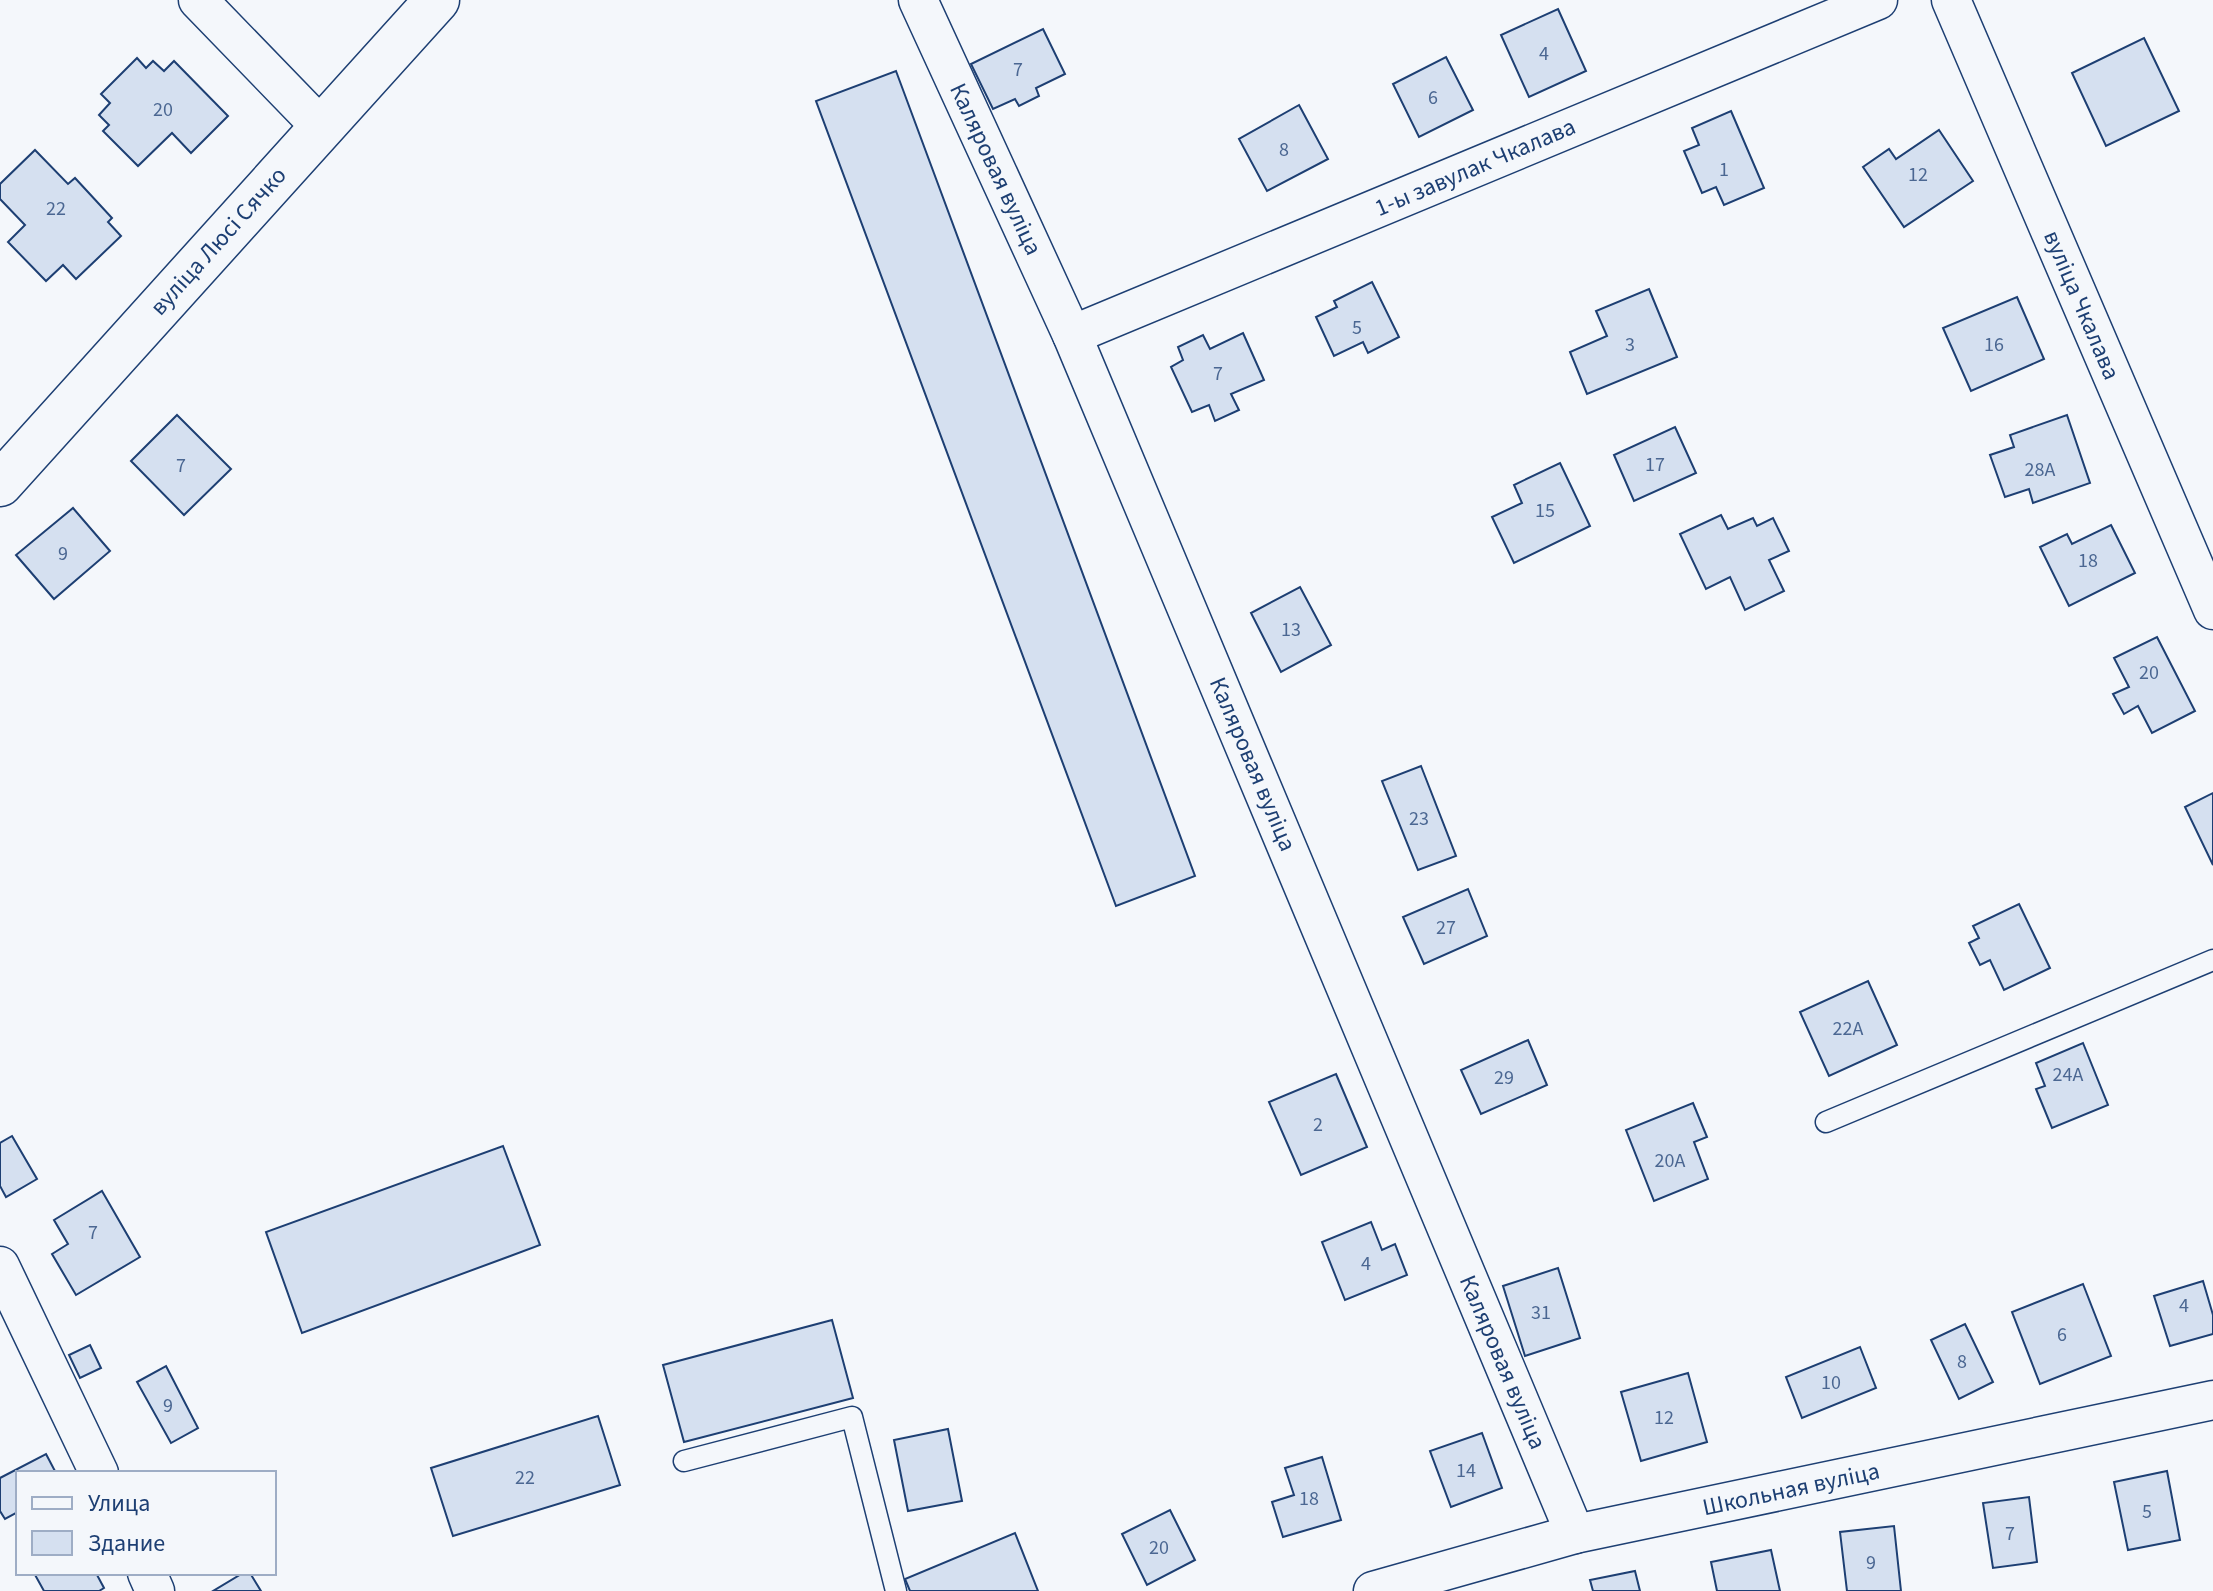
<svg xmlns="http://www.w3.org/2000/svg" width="2213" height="1591" font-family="'Source Sans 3',sans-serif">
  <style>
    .building { fill: #d5e0f0; stroke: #1d3f73; stroke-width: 2 }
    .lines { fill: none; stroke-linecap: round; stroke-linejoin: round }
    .service-casing { stroke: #1d3f73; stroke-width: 23 }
    .minor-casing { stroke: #1d3f73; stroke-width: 41 }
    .primary-casing { stroke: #1d3f73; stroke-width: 47 }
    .service { stroke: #f4f7fb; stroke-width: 20 }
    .minor { stroke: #f4f7fb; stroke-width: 38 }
    .primary { stroke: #f4f7fb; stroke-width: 44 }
    .labels { text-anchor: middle; stroke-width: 6; stroke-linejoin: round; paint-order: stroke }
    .number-label { font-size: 20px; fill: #4b6792 }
    .street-label { font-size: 24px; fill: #1d3f73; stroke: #f4f7fb }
  </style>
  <rect width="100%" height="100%" fill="#f4f7fb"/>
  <g class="building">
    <path d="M1558,9L1586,71L1529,97L1501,35Z"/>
    <path d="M1043,29L1065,74L1036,88L1039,96L1019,106L1015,99L993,109L971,64Z"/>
    <path d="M2144,38L2179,111L2106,146L2072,73Z"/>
    <path d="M1446,57L1473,110L1419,137L1393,84Z"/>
    <path d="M137,58L146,68L153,61L164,71L174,61L228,116L191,153L172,133L138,166L103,131L109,125L99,115L110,103L101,94Z"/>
    <path d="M896,71L1195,876L1116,906L816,101Z"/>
    <path d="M1299,105L1328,159L1267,191L1239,139Z"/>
    <path d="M1731,111L1764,188L1724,205L1716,187L1702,193L1684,151L1699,145L1692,128Z"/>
    <path d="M1939,130L1973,181L1904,227L1863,167L1889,149L1896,159Z"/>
    <path d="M35,150L68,184L75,178L112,218L108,222L121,236L76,279L63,265L46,281L8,242L25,225L0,199V184Z"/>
    <path d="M1372,282L1399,337L1368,353L1363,342L1334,356L1316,317L1337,307L1334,301Z"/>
    <path d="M1649,289L1677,357L1587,394L1570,352L1607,336L1596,311Z"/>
    <path d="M2017,297L2044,359L1971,391L1943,328Z"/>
    <path d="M1243,333L1264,380L1231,394L1239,410L1215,421L1209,405L1192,412L1171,367L1183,360L1178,347L1203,335L1210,349Z"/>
    <path d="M177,415L231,469L184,515L131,461Z"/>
    <path d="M2067,415L2090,483L2033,503L2029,489L2005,497L1990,455L2014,447L2010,435Z"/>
    <path d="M1675,427L1696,473L1634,501L1614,455Z"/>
    <path d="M1560,463L1590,526L1514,563L1492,517L1522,503L1514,485Z"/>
    <path d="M73,508L110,551L54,599L16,555Z"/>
    <path d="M1721,515L1728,529L1753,518L1757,526L1773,518L1789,551L1769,560L1784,591L1745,610L1730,577L1706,589L1680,534Z"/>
    <path d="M2111,525L2135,573L2069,606L2040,547L2067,534L2072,544Z"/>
    <path d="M1300,587L1331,645L1281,672L1251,613Z"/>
    <path d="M2157,637L2195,711L2152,733L2138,706L2124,714L2113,694L2129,687L2114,658Z"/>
    <path d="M1421,766L1456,856L1418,870L1382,781Z"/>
    <path d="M2213,793V865L2185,807Z"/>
    <path d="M1468,889L1487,936L1424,964L1403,917Z"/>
    <path d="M2019,904L2050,968L2004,990L1990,960L1980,965L1969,943L1979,938L1973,926Z"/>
    <path d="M1868,981L1897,1045L1829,1076L1800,1012Z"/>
    <path d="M1528,1040L1547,1085L1481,1114L1461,1070Z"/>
    <path d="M2083,1043L2108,1105L2052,1128L2036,1089L2045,1086L2036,1063Z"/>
    <path d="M1336,1074L1367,1147L1301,1175L1269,1102Z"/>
    <path d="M1693,1103L1707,1137L1694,1142L1708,1179L1654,1201L1626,1130Z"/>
    <path d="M12,1136L37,1179L6,1197L0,1186V1143Z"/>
    <path d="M503,1146L540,1245L302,1333L266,1232Z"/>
    <path d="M102,1191L140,1257L76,1295L52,1254L68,1244L54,1220Z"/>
    <path d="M1371,1222L1382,1250L1395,1244L1407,1275L1345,1300L1322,1242Z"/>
    <path d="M1558,1268L1580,1338L1525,1356L1503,1286Z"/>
    <path d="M2203,1281L2213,1315V1334L2170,1346L2154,1296Z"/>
    <path d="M2083,1284L2111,1356L2040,1384L2012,1312Z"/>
    <path d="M832,1320L853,1398L684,1442L663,1365Z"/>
    <path d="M1965,1324L1993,1382L1959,1399L1931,1340Z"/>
    <path d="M90,1345L101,1368L80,1378L69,1355Z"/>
    <path d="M1860,1347L1876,1388L1802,1418L1786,1377Z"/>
    <path d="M166,1366L198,1428L171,1443L137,1382Z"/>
    <path d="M1688,1373L1707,1442L1641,1461L1621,1392Z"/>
    <path d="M598,1416L620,1485L453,1536L431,1468Z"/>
    <path d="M948,1429L962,1501L908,1511L894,1440Z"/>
    <path d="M1482,1433L1502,1488L1451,1507L1430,1451Z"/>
    <path d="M46,1454L56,1473H18V1512L5,1519L0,1511V1478Z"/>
    <path d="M1322,1457L1341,1520L1283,1537L1272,1502L1294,1495L1285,1468Z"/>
    <path d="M2167,1471L2180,1540L2128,1550L2114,1482Z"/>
    <path d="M2029,1497L2037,1562L1993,1568L1983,1503Z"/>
    <path d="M1170,1510L1195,1560L1147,1585L1122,1534Z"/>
    <path d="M1894,1526L1901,1591H1847L1840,1532Z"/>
    <path d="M1015,1533L1038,1591H910L905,1579Z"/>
    <path d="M1771,1550L1780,1591H1717L1711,1562Z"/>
    <path d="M1635,1571L1640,1591H1593L1590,1580Z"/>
    <path d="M34,1573H96L104,1588L99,1591H44Z"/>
    <path d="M243,1573H250L261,1591H213Z"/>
  </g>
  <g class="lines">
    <g class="service-casing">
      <g id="service">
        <path d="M1826,1122L2213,960"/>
        <path d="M684,1461L852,1417L896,1591"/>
      </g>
    </g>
    <g class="minor-casing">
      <g id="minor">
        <path d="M198,0L321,127"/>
        <path d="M918,0L1072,335L1575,1534"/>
        <path d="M1951,0L2213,610"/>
        <path d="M1072,335L1878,0"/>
        <path d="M0,1266L99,1473"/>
        <path d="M147,1573L155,1591"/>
        <path d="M1373,1591L1575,1534L2213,1400"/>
      </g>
    </g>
    <g class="primary-casing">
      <path id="primary" d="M0,484L437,0"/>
    </g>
    <use href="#service" class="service"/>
    <use href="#minor" class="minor"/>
    <use href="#primary" class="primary"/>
  </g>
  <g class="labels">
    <g class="number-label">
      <text x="1544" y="60">4</text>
      <text x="1018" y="76">7</text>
      <text x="1433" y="104">6</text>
      <text x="163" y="116">20</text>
      <text x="1284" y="156">8</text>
      <text x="1724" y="176">1</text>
      <text x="1918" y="181">12</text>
      <text x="56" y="215">22</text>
      <text x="1357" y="334">5</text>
      <text x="1630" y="351">3</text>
      <text x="1994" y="351">16</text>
      <text x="1218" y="380">7</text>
      <text x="1655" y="471">17</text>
      <text x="181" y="472">7</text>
      <text x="2040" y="476">28А</text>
      <text x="1545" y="517">15</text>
      <text x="63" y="560">9</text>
      <text x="2088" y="567">18</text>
      <text x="1291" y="636">13</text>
      <text x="2149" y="679">20</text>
      <text x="1419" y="825">23</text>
      <text x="1446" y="934">27</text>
      <text x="1848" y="1035">22А</text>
      <text x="2068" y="1081">24А</text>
      <text x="1504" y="1084">29</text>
      <text x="1318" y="1131">2</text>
      <text x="1670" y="1167">20А</text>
      <text x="93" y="1239">7</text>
      <text x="1366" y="1270">4</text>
      <text x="2184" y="1312">4</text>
      <text x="1541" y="1319">31</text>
      <text x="2062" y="1341">6</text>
      <text x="1962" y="1368">8</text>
      <text x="1831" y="1389">10</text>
      <text x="168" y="1412">9</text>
      <text x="1664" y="1424">12</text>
      <text x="1466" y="1477">14</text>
      <text x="525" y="1484">22</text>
      <text x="1309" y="1505">18</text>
      <text x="2147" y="1518">5</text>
      <text x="2010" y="1540">7</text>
      <text x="1159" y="1554">20</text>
      <text x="1871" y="1569">9</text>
    </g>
    <g class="street-label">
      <text transform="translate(1475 167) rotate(-23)" y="8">1-ы завулак Чкалава</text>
      <text transform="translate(996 169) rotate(65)" y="8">Каляровая вуліца</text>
      <text transform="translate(218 241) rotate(-48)" y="8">вуліца Люсі Сячко</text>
      <text transform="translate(2082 305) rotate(67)" y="8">вуліца Чкалава</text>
      <text transform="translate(1253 764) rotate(67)" y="8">Каляровая вуліца</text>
      <text transform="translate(1503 1362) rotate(67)" y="8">Каляровая вуліца</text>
      <text transform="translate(1791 1489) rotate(-12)" y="8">Школьная вуліца</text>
    </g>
  </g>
  <rect x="16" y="1471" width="260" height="104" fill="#f4f7fb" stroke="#9eadc5" stroke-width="2"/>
  <rect x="32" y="1497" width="40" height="12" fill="#f4f7fb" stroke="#9eadc5" stroke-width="2"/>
  <text x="88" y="1511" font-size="24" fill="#1d3f73">Улица</text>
  <rect x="32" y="1531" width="40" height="24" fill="#d5e0f0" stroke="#9eadc5" stroke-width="2"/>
  <text x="88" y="1551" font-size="24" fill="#1d3f73">Здание</text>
</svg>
